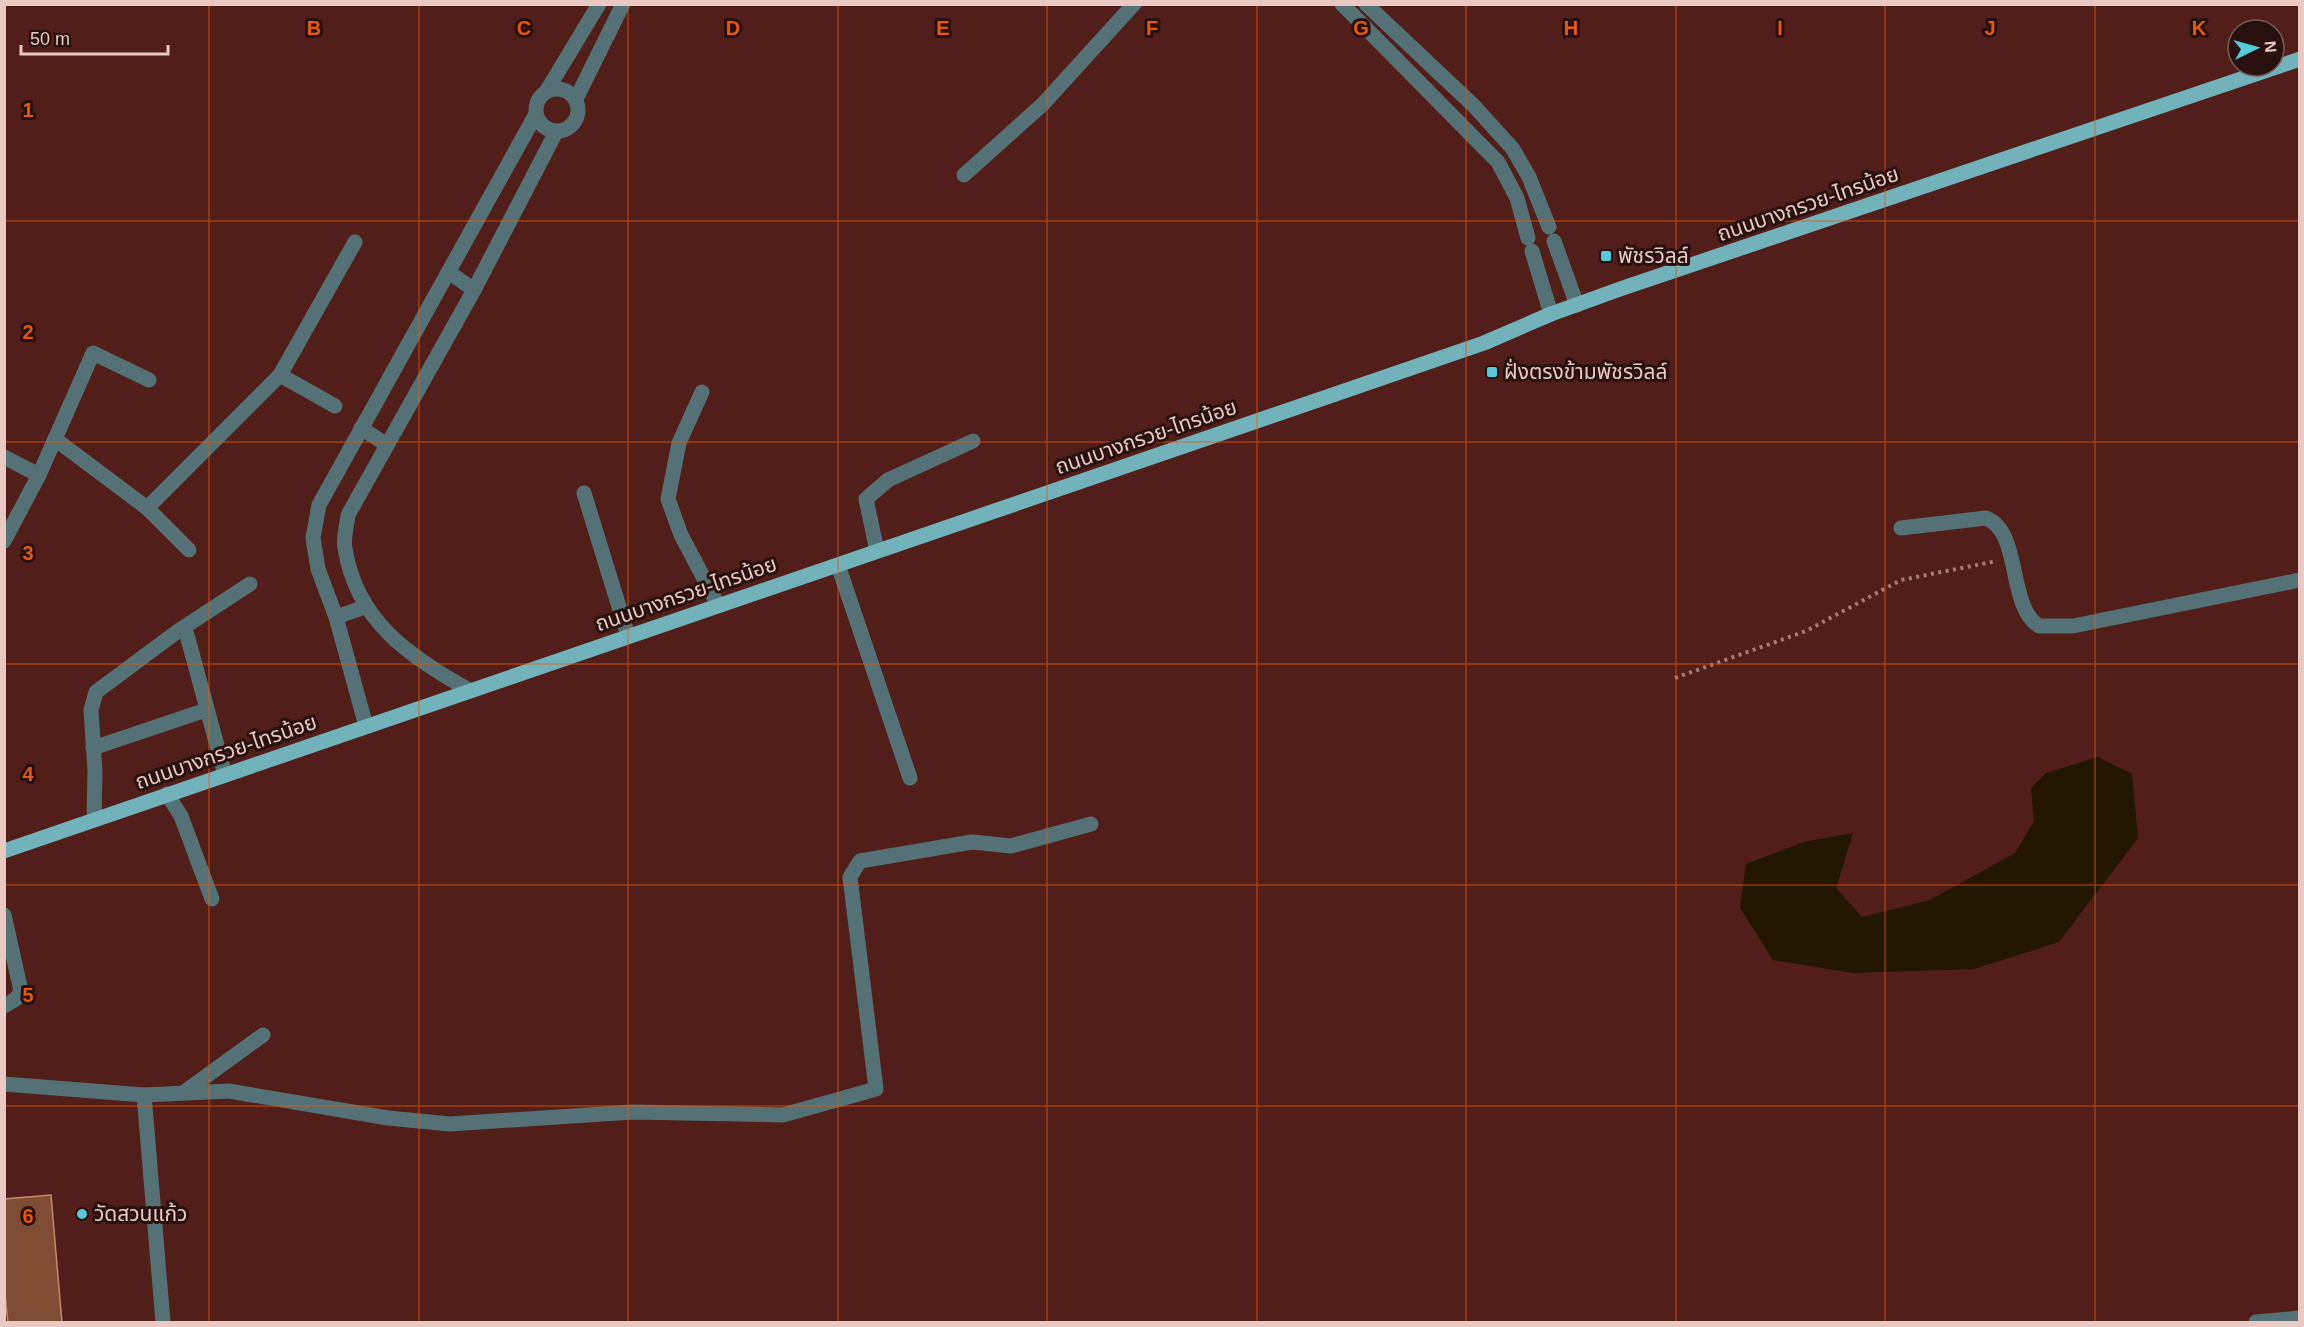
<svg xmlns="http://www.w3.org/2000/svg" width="2304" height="1327" font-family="Arial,'Noto Sans Thai',sans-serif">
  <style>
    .water { fill: #231700 }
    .building { fill: #7f4d33; stroke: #c38b70; stroke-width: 1.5 }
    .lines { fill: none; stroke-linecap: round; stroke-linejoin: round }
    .path { stroke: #a57c77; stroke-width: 4; stroke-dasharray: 3 4.5; stroke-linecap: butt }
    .minor { stroke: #547276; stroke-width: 15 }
    .major { stroke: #72b2bb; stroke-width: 15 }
    .grid { fill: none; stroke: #e8590c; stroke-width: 1.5; stroke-opacity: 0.55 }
    .poi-dot { fill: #53cbda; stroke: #28110e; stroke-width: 2 }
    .labels { text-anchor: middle; stroke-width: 6; stroke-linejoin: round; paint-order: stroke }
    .street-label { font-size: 21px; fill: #eac9c4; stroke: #28110e }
    .poi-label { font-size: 21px; fill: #eac9c4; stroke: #28110e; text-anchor: start }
    .grid-label { font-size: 20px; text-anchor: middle; font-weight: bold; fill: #e8590c; stroke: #28110e; stroke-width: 6; stroke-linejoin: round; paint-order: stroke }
  </style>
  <rect width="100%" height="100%" fill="#511e1a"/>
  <path class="water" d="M2098,757L2132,774L2138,838L2059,942L1974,969L1853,973L1773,960L1740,908L1746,864L1804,842L1853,833L1836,888L1862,917L1930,900L2015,853L2034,821L2031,788L2046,773Z"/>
  <path class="building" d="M51,1195L62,1323H8L4,1286V1199Z"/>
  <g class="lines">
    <path class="path" d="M1675,678L1806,631L1901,580L1997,561"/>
    <g class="minor">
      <path d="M1342,4L1498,162L1517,198L1528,238"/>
      <path d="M1366,4L1474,106L1513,149L1529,177L1549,227"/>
      <circle cx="557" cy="110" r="21"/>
      <path d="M546,92L599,4"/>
      <path d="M576,99L623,4"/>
      <path d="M964,175L1043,104L1134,4"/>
      <path d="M1554,241L1577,305"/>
      <path d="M1532,251L1551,314"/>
      <path d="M449,272L474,290"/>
      <path d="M280,375L335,406"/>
      <path d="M702,392L679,443L668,499L681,535L718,605"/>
      <path d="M361,428L387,445"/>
      <path d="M55,439L147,508L189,550"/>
      <path d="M4,457L39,475"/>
      <path d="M584,493L628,636"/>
      <path d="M147,508L280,375L355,242"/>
      <path d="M1901,528L1986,518C2022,532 2007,606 2039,626H2073L2300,580"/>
      <path d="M4,541L39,475L93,353L149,380"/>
      <path d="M877,551L866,499L888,480L973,441"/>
      <path d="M838,565L910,778"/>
      <path d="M336,617L365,607"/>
      <path d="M183,630L187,635L225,775"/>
      <path d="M471,691C411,658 356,621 345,548C343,538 347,525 348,515L474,290L556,132"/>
      <path d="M366,726L336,617L318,569L313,538L319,505L536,114"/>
      <path d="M93,748L206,710"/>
      <path d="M167,794L181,816L212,899"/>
      <path d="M94,820L95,771L91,710L96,692L178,631L250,584"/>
      <path d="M4,915L21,991L16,999L4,1006"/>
      <path d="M4,1084L144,1095L229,1091L388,1118L450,1124L633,1112L783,1115L876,1089L850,877L860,861L972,842L1011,846L1091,824"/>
      <path d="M183,1093L263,1035"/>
      <path d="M144,1095L163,1322"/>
      <path d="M2256,1322L2300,1318"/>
    </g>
    <path class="major" d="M4,851L1484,343L1551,314L1620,289L2300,59"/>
  </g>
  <path class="grid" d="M209,4V1322M419,4V1322M628,4V1322M838,4V1322M1047,4V1322M1257,4V1322M1466,4V1322M1676,4V1322M1885,4V1322M2095,4V1322M4,221H2300M4,442H2300M4,664H2300M4,885H2300M4,1106H2300"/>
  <g class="poi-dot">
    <rect x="1600" y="250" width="12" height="12" rx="3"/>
    <rect x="1486" y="366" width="12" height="12" rx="3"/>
    <circle cx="82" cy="1214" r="6"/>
  </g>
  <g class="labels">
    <g class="street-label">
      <text transform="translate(1808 204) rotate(-19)" y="7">ถนนบางกรวย-ไทรน้อย</text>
      <text transform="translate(1146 437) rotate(-19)" y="7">ถนนบางกรวย-ไทรน้อย</text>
      <text transform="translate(686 594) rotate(-19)" y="7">ถนนบางกรวย-ไทรน้อย</text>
      <text transform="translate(226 752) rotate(-19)" y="7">ถนนบางกรวย-ไทรน้อย</text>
    </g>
    <g class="poi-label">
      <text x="1618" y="263">พัชรวิลล์</text>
      <text x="1504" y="379">ฝั่งตรงข้ามพัชรวิลล์</text>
      <text x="94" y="1221">วัดสวนแก้ว</text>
    </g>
  </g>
  <g class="grid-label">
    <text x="314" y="35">B</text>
    <text x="524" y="35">C</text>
    <text x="733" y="35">D</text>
    <text x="943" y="35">E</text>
    <text x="1152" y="35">F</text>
    <text x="1361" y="35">G</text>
    <text x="1571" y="35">H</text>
    <text x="1780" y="35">I</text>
    <text x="1990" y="35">J</text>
    <text x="2199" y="35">K</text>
    <text x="28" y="117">1</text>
    <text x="28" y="339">2</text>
    <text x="28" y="560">3</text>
    <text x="28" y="781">4</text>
    <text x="28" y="1002">5</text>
    <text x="28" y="1223">6</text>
  </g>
  <rect width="2304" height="1327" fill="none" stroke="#eac9c4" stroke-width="12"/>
  <g transform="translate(2256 48) rotate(85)"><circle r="28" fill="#28110e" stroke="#765b57" stroke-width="1.5"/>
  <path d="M0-4.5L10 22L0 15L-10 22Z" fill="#53cbda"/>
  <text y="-9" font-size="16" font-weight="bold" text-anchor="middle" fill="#eac9c4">N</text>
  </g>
  <path d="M21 45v9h147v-9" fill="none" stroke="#eac9c4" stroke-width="3"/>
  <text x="30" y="45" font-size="18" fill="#eac9c4" stroke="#28110e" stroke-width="4.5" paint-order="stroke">50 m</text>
</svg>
